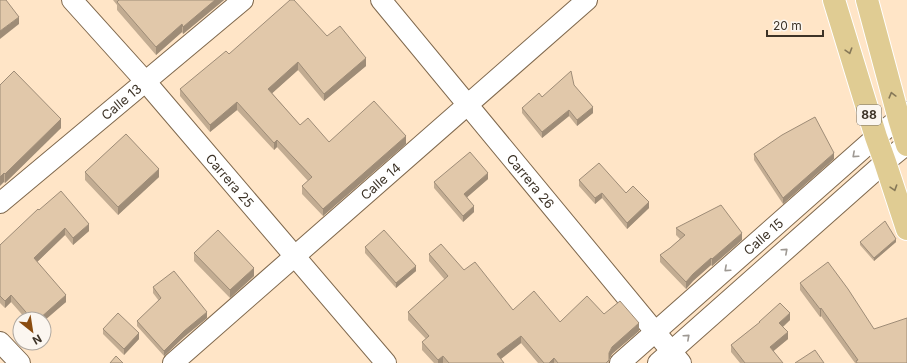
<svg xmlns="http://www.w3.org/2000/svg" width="907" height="363" font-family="Inter,sans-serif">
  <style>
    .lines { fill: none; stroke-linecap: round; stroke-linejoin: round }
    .minor-casing { stroke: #7f684d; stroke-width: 22 }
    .trunk-casing { stroke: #fff; stroke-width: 24 }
    .minor { stroke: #fff; stroke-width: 20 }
    .trunk { stroke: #e0cc93; stroke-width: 22 }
    .wall { fill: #c2ac92 }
    .shaded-wall { fill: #9e8c77 }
    .building { fill: #e1c8aa; stroke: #9e8c77 }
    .oneway { stroke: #867858 }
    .oneway2 { stroke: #9e9993 }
    .labels { text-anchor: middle; stroke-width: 4; stroke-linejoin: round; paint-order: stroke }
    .shield { fill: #fbf6f0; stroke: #766e63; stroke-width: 1 }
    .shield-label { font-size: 12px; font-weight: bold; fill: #3d3327 }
    .street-label { font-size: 13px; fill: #3d3327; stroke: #fbf6f0 }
  </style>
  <rect width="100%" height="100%" fill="#ffe5c7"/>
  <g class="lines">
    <g class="minor-casing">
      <g id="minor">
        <path id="s1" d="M72,0L145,81L386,363"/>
        <path id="s2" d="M381,0L681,363"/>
        <path id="s3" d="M0,203L243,0"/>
        <path d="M0,342L20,363"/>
        <path id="s4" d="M173,363L587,0"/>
        <path id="s5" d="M620,363L876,137L907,112"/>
        <path d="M658,363L885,162L907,144"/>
      </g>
    </g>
    <g class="trunk-casing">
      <g id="trunk">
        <path d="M834,0L876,137L885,162L907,229"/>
        <path d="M867,0L899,119L907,145"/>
      </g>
    </g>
    <use href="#minor" class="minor"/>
    <use href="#trunk" class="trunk"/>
  </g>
  <g class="wall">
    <path d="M113,0H224L183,34L182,32L156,55L117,10V5Z"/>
    <path d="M327,36L366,66L324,101L298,70L272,93L300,125L329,142L406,144L323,216L302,194V186L308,181L277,147L274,150L237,110L210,132L180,96V89Z"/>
    <path d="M0,85L61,128L5,183L4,182Z"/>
    <path d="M574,85L593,113L577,126L569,116L542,138L522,113V108L542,97Z"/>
    <path d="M754,154L834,159L783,204L754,160Z"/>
    <path d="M85,172L159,177L118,215L85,180Z"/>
    <path d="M488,179L467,197L474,212L463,222L434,188V182Z"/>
    <path d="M579,180L626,193L649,208L627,229L602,198L595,204L579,186Z"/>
    <path d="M39,210L89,231L73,245L65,235L37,262L66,302L44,319H26L11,302L5,308L0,303V245Z"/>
    <path d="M676,228L742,240L712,266L711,265L693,281L686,289L660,262V255L670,248L680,239L676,235Z"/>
    <path d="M860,242H896L874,261L860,245Z"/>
    <path d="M365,247L416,271L396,288L365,253Z"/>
    <path d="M194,253L254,276L230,298L194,261Z"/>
    <path d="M429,254L464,270L513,310L560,322L604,314L639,331L612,354L609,359V363H538L521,343L501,359L504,363H434L422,350V342L426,339L408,320V312L445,280L429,261Z"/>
    <path d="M800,283L874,329L907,363H855L821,316L820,317L800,290Z"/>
    <path d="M153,287L207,318L184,337L164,356L137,326V321L159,301L153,293Z"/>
    <path d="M790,320L783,327L788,339L773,351L783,363H740L731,352V345L759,323V322Z"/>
    <path d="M103,329L139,339L124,355L103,334Z"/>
  </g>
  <g class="shaded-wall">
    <path d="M215,0H224L183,34V27Z"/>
    <path d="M19,17V24L0,39V31Z"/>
    <path d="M182,24V32L156,55V47Z"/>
    <path d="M366,58V66L324,101V94Z"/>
    <path d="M298,62V70L268,97V89Z"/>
    <path d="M237,102V110L210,132V125Z"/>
    <path d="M593,107V113L577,126V120Z"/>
    <path d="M569,110V116L542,138V132Z"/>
    <path d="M61,119V128L5,183V174Z"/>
    <path d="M406,136V144L323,216V209Z"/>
    <path d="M277,140V147L274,150V143Z"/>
    <path d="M834,153V159L783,204V198Z"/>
    <path d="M159,169V177L118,215V207Z"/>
    <path d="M4,173V182L0,186V177Z"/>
    <path d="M488,173V179L464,200V194Z"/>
    <path d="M602,193V198L595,204V198Z"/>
    <path d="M649,202V208L627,229V223Z"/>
    <path d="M474,206V212L463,222V216Z"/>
    <path d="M89,224V231L73,245V238Z"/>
    <path d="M65,228V235L34,265V258Z"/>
    <path d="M742,233V240L712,266V259Z"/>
    <path d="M896,239V242L874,261V258Z"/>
    <path d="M711,258V265L693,281L686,289V282L693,274Z"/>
    <path d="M416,266V271L396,288V283Z"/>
    <path d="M254,268V276L230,298V290Z"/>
    <path d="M11,295V302L5,308V301Z"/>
    <path d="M66,295V302L44,321V319H39Z"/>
    <path d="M821,308V316L820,317V309Z"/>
    <path d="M207,312V318L184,337L164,356V351L184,331Z"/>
    <path d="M790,313V320L779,330V323Z"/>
    <path d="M639,323V331L612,354L609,360V353L612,347Z"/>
    <path d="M788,332V339L770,354V347Z"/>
    <path d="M139,333V339L124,355V349Z"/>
    <path d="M521,336V343L497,362V354Z"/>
    <path d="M443,356V363H438V360Z"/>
    <path d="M554,358V363H549Z"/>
  </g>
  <g class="building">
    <path d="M0,0H6L19,17L0,31Z"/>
    <path d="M119,0H215L183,27L182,24L156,47L117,2Z"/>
    <path d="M290,0H294L327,36L340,26L366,58L324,94L298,62L268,89L300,125L308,118L329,142L374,101L406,136L323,209L302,186L312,177L277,140L274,143L237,102L210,125L180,89L226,51L229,54Z"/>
    <path d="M14,71L61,119L5,174L4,173L0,177V85Z"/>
    <path d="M571,71L574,85L593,107L577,120L569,110L542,132L522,108L539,93L542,97Z"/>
    <path d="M815,117L834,153L783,198L754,154L782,135Z"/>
    <path d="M126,134L159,169L118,207L85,172Z"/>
    <path d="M470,152L488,173L464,194L474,206L463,216L434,182Z"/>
    <path d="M599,163L626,193L633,186L649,202L627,223L602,193L595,198L579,180Z"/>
    <path d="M61,191L89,224L73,238L65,228L34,258L66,295L39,319H32L11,295L5,301L0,296V245L38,209L39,210Z"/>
    <path d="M721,205L742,233L712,259L711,258L693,274L686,282L660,255L670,248L685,235L676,228Z"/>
    <path d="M885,221L896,239L874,258L860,242Z"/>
    <path d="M218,230L254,268L230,290L194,253Z"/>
    <path d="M384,230L416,266L396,283L365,247Z"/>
    <path d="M441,244L464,270L475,262L513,310L534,291L560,322L587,296L604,314L620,301L639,323L612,347L609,353V360L606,363H558L554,358L549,363H544L521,336L497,354L504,363H449L443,356L438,360L422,342L429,336L408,312L448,276L429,254Z"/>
    <path d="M828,262L848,289L874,329L907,318V363H857L856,361L858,360L821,308L820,309L800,283Z"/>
    <path d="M174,271L207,312L184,331L164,351L137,321L161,298L153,287Z"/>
    <path d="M780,303L790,313L779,323L788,332L770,347L783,363H745L731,345L760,322H759Z"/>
    <path d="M118,313L139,333L124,349L103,329Z"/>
    <path d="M815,350L824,363H795Z"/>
    <path d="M116,356L123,363H110Z"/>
  </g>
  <defs><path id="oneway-chevron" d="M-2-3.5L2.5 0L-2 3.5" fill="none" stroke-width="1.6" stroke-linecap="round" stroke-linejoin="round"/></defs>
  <g class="oneway">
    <use href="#oneway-chevron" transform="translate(849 51) rotate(73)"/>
    <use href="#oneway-chevron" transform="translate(892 95) rotate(-105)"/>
    <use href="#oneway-chevron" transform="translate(894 188) rotate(72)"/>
  </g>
  <g class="oneway2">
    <use href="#oneway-chevron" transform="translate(855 155) rotate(138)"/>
    <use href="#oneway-chevron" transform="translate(785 251) rotate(-42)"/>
    <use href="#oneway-chevron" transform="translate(727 269) rotate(138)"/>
    <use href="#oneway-chevron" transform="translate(687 337) rotate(-42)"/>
  </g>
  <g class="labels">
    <rect class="shield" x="857" y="105" width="24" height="20" rx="3"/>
    <g class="shield-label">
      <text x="869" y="119">88</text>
    </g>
    <g class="street-label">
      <text dy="5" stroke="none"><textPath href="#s3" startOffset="158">Calle 13</textPath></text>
      <text dy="5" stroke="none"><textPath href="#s1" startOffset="240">Carrera 25</textPath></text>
      <text dy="5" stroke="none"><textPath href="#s4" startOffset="276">Calle 14</textPath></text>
      <text dy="5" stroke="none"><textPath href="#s2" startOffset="235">Carrera 26</textPath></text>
      <text dy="5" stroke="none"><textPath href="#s5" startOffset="191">Calle 15</textPath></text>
    </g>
  </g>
  <g transform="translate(32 331) rotate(150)"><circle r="19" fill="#fbf6f0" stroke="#afa8a0"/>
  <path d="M0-3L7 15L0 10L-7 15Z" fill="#8a4c10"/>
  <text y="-6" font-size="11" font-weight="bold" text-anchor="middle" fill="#3d3327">N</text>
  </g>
  <path d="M767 30v6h56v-6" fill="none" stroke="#3d3327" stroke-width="2"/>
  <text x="773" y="30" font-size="12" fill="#3d3327" stroke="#fbf6f0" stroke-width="3" paint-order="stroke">20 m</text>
</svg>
